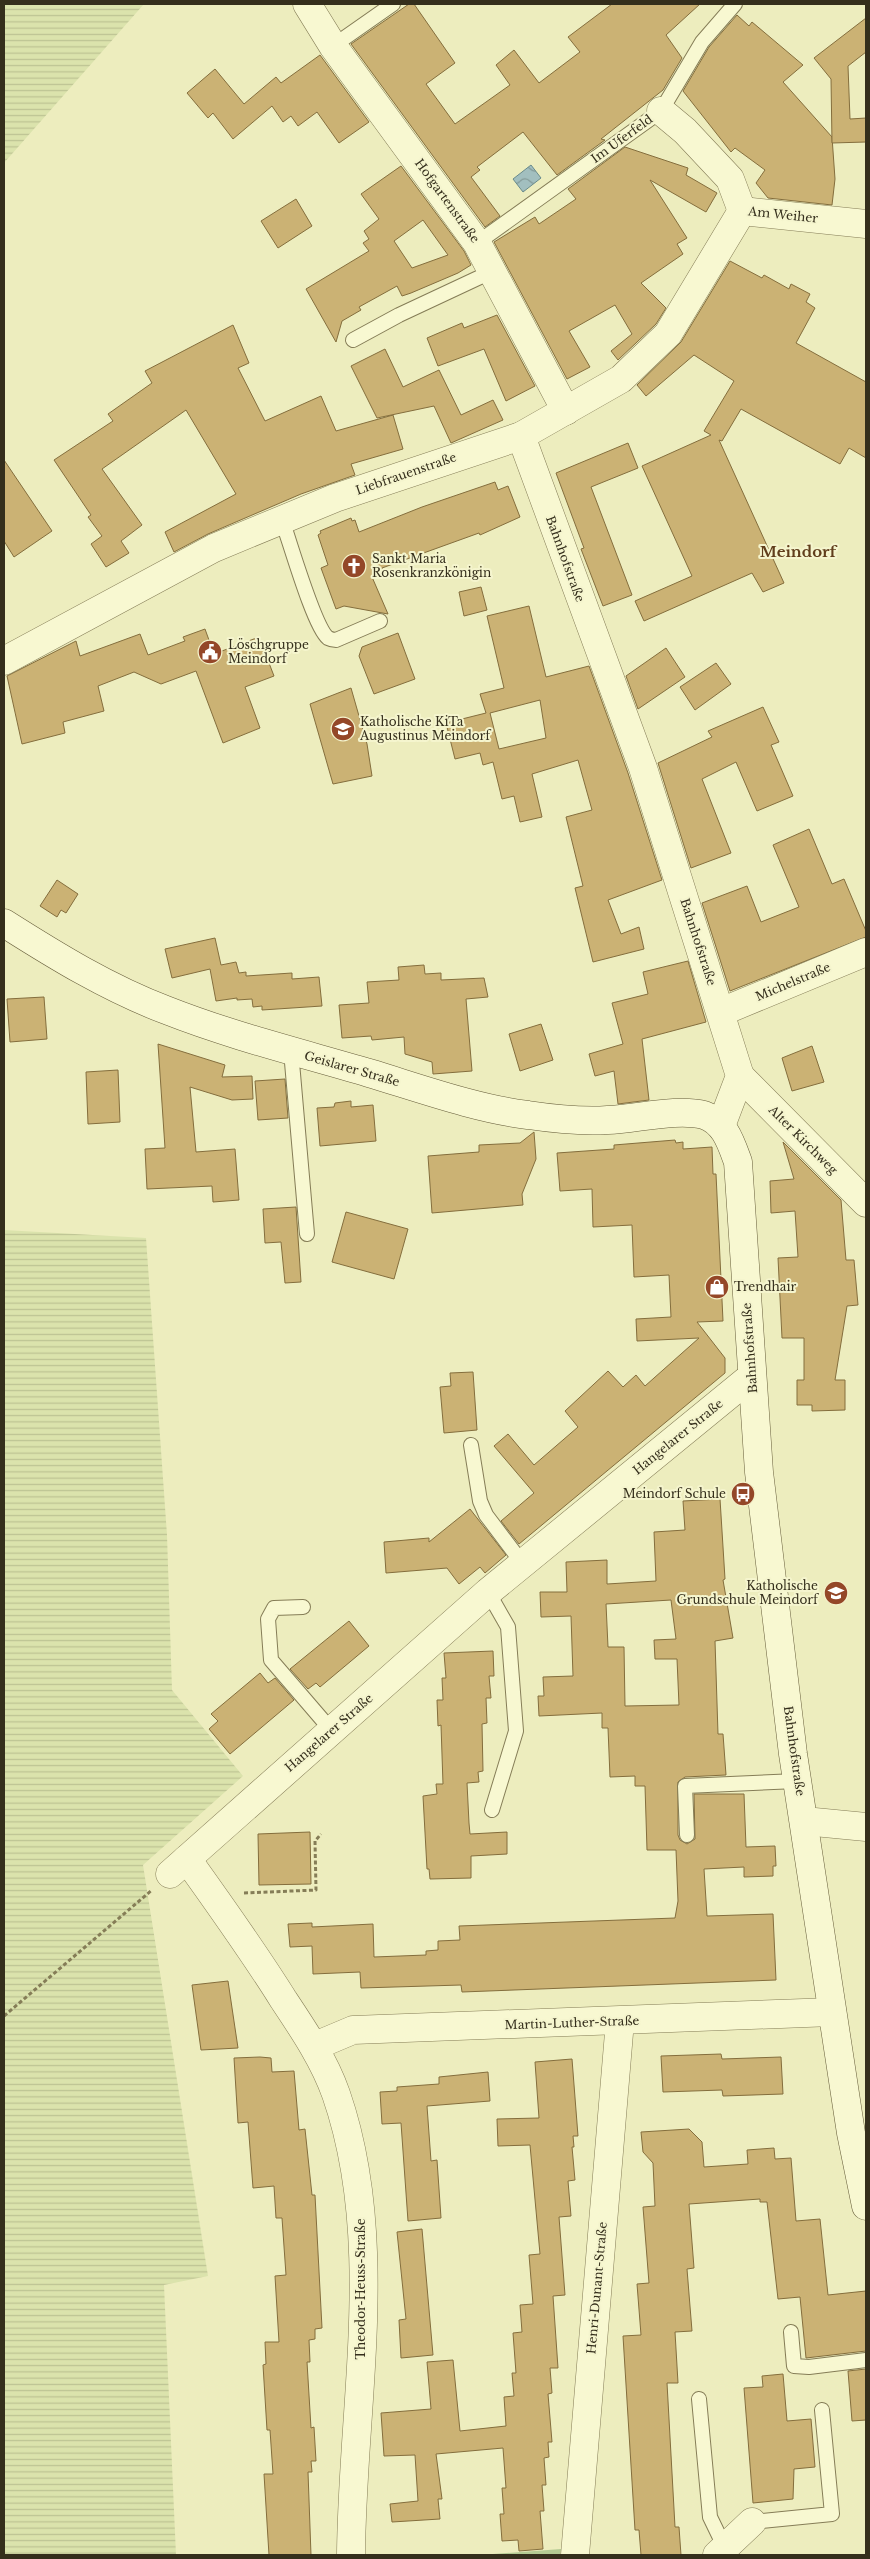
<svg xmlns="http://www.w3.org/2000/svg" width="870" height="2559" font-family="'Libre Baskerville',serif">
  <style>
    .farmland { fill: url(#farmland-rules) }
    .park { fill: #b4cb93 }
    .water { fill: url(#water-waves); stroke: #698b8c }
    .building { fill: #cbb274; stroke: #846e3d; fill-rule: evenodd }
    .lines { fill: none; stroke-linecap: round; stroke-linejoin: round }
    .service-casing { stroke: #857d57; stroke-width: 16 }
    .minor-casing { stroke: #857d57; stroke-width: 29 }
    .secondary-casing { stroke: #675e3b; stroke-width: 29 }
    .path { stroke: #857d57; stroke-width: 3; stroke-dasharray: 4 2.5; stroke-linecap: butt }
    .service { stroke: #f8f8d1; stroke-width: 14 }
    .minor { stroke: #f8f8d1; stroke-width: 28 }
    .secondary { stroke: #f8f8d1; stroke-width: 28 }
    .labels { text-anchor: middle; stroke-width: 4; stroke-linejoin: round; paint-order: stroke }
    .street-label { font-size: 12px; fill: #352f1c; stroke: #f5f5ce }
    .poi-label { font-size: 12px; fill: #352f1c; stroke: #f5f5ce; text-anchor: start }
    .quarter-label { font-size: 15px; font-weight: bold; fill: #613e1c; stroke: #f5f5ce }
  </style>
  <defs>
    <pattern id="farmland-rules" width="6" height="5" patternUnits="userSpaceOnUse" patternTransform="scale(1.25)"><rect width="6" height="5" fill="#dbe3ac"/><path d="M0 2.5h6" fill="none" stroke="#bdc393"/></pattern>
    <pattern id="water-waves" width="16" height="10" patternUnits="userSpaceOnUse" patternTransform="scale(1.25)"><rect width="16" height="10" fill="#a2bfbf"/><path d="M0 5q4-4 8 0t8 0" fill="none" stroke="#859c9a"/></pattern>
  </defs>
  <rect width="100%" height="100%" fill="#ededbe"/>
  <g class="farmland">
    <path d="M4,4H144L4,163Z"/>
    <path d="M4,1230L146,1238L167,1535L172,1690L243,1776L143,1865L208,2276L164,2285L176,2555H4Z"/>
  </g>
  <path class="park" d="M561,2549L560,2555H479Z"/>
  <path class="water" d="M531,165L541,178L523,192L513,179Z"/>
  <g class="building">
    <path d="M409,4H414L455,63L426,84L455,124L510,85L496,65L514,50L539,83L580,52L568,37L612,4H700L666,35L682,58L663,90L601,139L605,140L557,175L523,132L477,167L480,170L471,177L500,216L485,227L351,44Z"/>
    <path d="M737,15L749,26L752,22L803,65L783,82L832,137L835,179L832,205L768,198L756,183L765,170L735,148L731,152L683,91L709,47Z"/>
    <path d="M866,18V52L848,66L850,119L866,118V142L832,143L831,79L814,58Z"/>
    <path d="M320,55L369,122L339,143L317,112L298,126L291,116L283,122L272,106L233,139L213,113L208,118L187,93L215,69L244,104L276,77L281,83Z"/>
    <path d="M625,147L688,168L686,175L717,193L706,212L650,180L687,238L677,244L683,254L641,283L666,308L656,324L618,360L611,351L632,334L615,305L569,331L590,367L567,379L494,242L535,217L539,224L576,199L568,189Z"/>
    <path d="M401,166L464,251L471,265L458,273L411,293L402,296L397,286L359,307L361,310L342,321L336,342L306,289L369,251L363,243L369,239L364,231L379,219L361,194ZM423,220L448,255L412,268L394,241Z"/>
    <path d="M296,199L312,226L278,248L261,221Z"/>
    <path d="M730,261L762,278L764,275L789,289L791,284L810,294L806,302L815,308L796,343L866,382V458L849,448L840,464L741,409L722,441L719,440L784,583L763,592L752,573L644,621L635,601L692,576L642,466L711,435L704,431L734,381L694,355L646,396L637,385L681,342Z"/>
    <path d="M497,315L535,386L506,401L484,349L438,366L427,338L462,323L464,328Z"/>
    <path d="M233,325L249,363L238,368L265,421L321,396L336,431L393,415L403,449L351,464L355,475L301,494L208,534L174,552L165,532L236,494L186,410L102,469L142,525L121,541L129,553L106,567L91,544L102,536L88,517L91,515L54,460L113,421L108,414L152,383L145,371Z"/>
    <path d="M385,349L403,387L439,370L461,415L493,400L503,420L451,443L434,406L377,418L351,366Z"/>
    <path d="M628,443L638,468L591,487L632,595L603,606L581,549L584,548L556,473Z"/>
    <path d="M4,460L52,531L14,557L4,541Z"/>
    <path d="M495,482L498,490L508,486L520,517L480,535L479,533L382,568L384,573L372,577L388,614L344,606L336,609L321,568L328,565L318,535L321,533L320,531L351,518L352,521L355,520L359,532L422,507Z"/>
    <path d="M481,587L487,610L464,616L459,592Z"/>
    <path d="M529,606L546,677L589,666L628,773L662,880L608,900L621,934L639,927L644,949L593,962L575,888L583,886L566,817L592,810L578,760L532,774L542,817L520,822L514,796L502,799L493,762L483,765L480,753L455,759L446,723L486,713L480,694L504,688L487,616ZM540,700L546,738L499,749L490,713Z"/>
    <path d="M205,629L214,654L259,637L274,676L245,687L260,728L223,743L196,671L161,684L134,672L98,686L104,711L63,722L65,733L22,744L7,676L76,641L80,656L140,634L148,655L185,641L183,637Z"/>
    <path d="M398,633L415,679L374,694L359,656L362,647Z"/>
    <path d="M666,648L685,677L638,709L626,676Z"/>
    <path d="M716,663L731,684L695,710L680,687Z"/>
    <path d="M351,688L367,744L372,776L333,784L310,704Z"/>
    <path d="M763,707L779,742L771,745L793,796L757,811L736,762L702,779L731,853L691,868L658,763L712,737L708,731Z"/>
    <path d="M809,829L832,884L844,879L866,931V937L730,991L702,903L747,886L761,922L799,907L773,845Z"/>
    <path d="M57,880L78,894L66,913L61,910L57,917L40,906Z"/>
    <path d="M215,938L221,965L236,962L239,973L246,972V976L292,973V979L319,977L322,1006L262,1010V1006L253,1007L252,999L237,1000V998L216,1001L210,969L172,978L165,949Z"/>
    <path d="M688,961L706,1022L642,1039L649,1100L618,1104L614,1071L595,1076L589,1054L623,1044L612,1003L648,994L643,972Z"/>
    <path d="M424,965L425,974L441,973V980L484,978L488,997L466,999L472,1071L433,1074L432,1062L405,1054L404,1037L372,1040L371,1036L342,1038L339,1005L369,1003L367,982L399,980L398,967Z"/>
    <path d="M44,997L47,1039L10,1042L7,999Z"/>
    <path d="M541,1024L553,1060L520,1071L509,1034Z"/>
    <path d="M158,1044L225,1065L222,1077L252,1076L253,1099L232,1100L190,1087L196,1152L235,1149L239,1200L213,1202L212,1186L147,1189L145,1149L165,1148Z"/>
    <path d="M812,1046L824,1082L792,1091L782,1058Z"/>
    <path d="M118,1070L120,1122L88,1124L86,1072Z"/>
    <path d="M285,1079L288,1118L258,1120L255,1081Z"/>
    <path d="M351,1101V1107L373,1105L376,1141L320,1146L317,1108L334,1107L335,1103Z"/>
    <path d="M534,1132L536,1159L522,1194L523,1205L432,1213L428,1156L479,1152V1145L520,1143Z"/>
    <path d="M675,1140L676,1143L683,1142V1149L712,1147L713,1174H716L723,1321L697,1322L725,1358V1373L519,1544L501,1521L534,1493L494,1446L508,1434L534,1465L578,1427L565,1411L608,1371L623,1387L636,1375L645,1386L699,1338L637,1341L636,1319L671,1317L669,1275L634,1277L632,1225L593,1227L592,1189L560,1191L557,1153L614,1149V1145Z"/>
    <path d="M783,1142L841,1200L846,1260H854L858,1305L847,1306L835,1380H845V1410L812,1411V1405H797V1380H804V1338H782L778,1258L798,1257L795,1211L771,1213L770,1181L794,1179Z"/>
    <path d="M296,1207L301,1282L285,1283L281,1242L265,1243L263,1209Z"/>
    <path d="M346,1212L408,1229L394,1279L332,1262Z"/>
    <path d="M473,1372L477,1430L444,1433L440,1387L451,1386L450,1373Z"/>
    <path d="M720,1499L725,1579L723,1580L733,1638L715,1641L718,1734H723L726,1775L685,1777L678,1782V1835L680,1840L687,1844L695,1839L694,1794H744L746,1847L775,1846L776,1866H773V1876L744,1877V1867L704,1869L707,1916L773,1914L776,1980L462,1992L461,1985L361,1988L360,1972L313,1974L312,1946L290,1947L288,1924L312,1923V1927L373,1924L374,1957L426,1955V1951L438,1950V1941L460,1940L459,1926L675,1918L678,1901L676,1850H647L645,1786H635V1776L610,1777L608,1728H602V1713L539,1716L538,1696H544L543,1677L573,1676L571,1616L541,1617L540,1592H567L566,1562L607,1560V1584L656,1581L654,1532L685,1530L683,1501ZM671,1600L676,1639L654,1640L655,1659H677L679,1705L625,1706L624,1647H608L606,1604Z"/>
    <path d="M470,1509L506,1555L485,1573L480,1567L459,1584L447,1568L386,1573L384,1542L429,1538V1542Z"/>
    <path d="M349,1621L369,1646L320,1687L316,1683L308,1689L290,1669Z"/>
    <path d="M493,1651L494,1676H489L491,1698H486L487,1723L482,1724L483,1771L478,1772L479,1782L467,1783L469,1823L470,1834L507,1832V1854L471,1856V1878L430,1879L429,1869H427L423,1796L437,1794L436,1784H443L441,1725L438,1726L437,1700H443L442,1678H446L444,1653Z"/>
    <path d="M260,1673L268,1683L275,1678L294,1700L230,1754L209,1729L218,1721L211,1714Z"/>
    <path d="M310,1832L311,1884L259,1885L258,1834Z"/>
    <path d="M228,1981L238,2048L201,2050L192,1985Z"/>
    <path d="M721,2054L722,2059L781,2057L783,2094L723,2096L722,2090L663,2092L661,2056Z"/>
    <path d="M260,2057L271,2058L272,2072L294,2071L299,2130L305,2129L312,2195H315L322,2328L315,2329V2339L309,2340L310,2362H307L311,2428L314,2427L316,2461H311L312,2472H308L311,2555H269L264,2474H273L270,2430H267L263,2365L266,2364L265,2342H279L275,2276L286,2275L282,2218H276L274,2186L253,2188L248,2122L238,2123L234,2058Z"/>
    <path d="M572,2059L578,2136H573L574,2147H572L575,2180L568,2181L571,2216L559,2217L565,2295L553,2296L558,2368H550L552,2393L548,2394L552,2442H548L549,2457L544,2458L546,2485H542L544,2511H540L543,2549L519,2551L518,2540L502,2541L500,2514H504L502,2488H506L503,2448L436,2454L442,2499H438L440,2519L392,2522L390,2504L418,2501L415,2455L384,2456L381,2413L431,2409L427,2362L453,2360L460,2431L506,2426L504,2397L514,2396L512,2373H516L513,2333L522,2332L520,2305L533,2304L529,2255L540,2254L530,2145L498,2146L497,2119L539,2118L535,2062Z"/>
    <path d="M488,2072L490,2101L427,2106L431,2161L437,2160L441,2218L408,2221L401,2123L382,2124L380,2092L397,2091V2087L439,2084V2077Z"/>
    <path d="M689,2129L702,2142L704,2167L748,2164L747,2150L774,2148L775,2159L791,2158L796,2221L820,2219L828,2295L866,2291V2351L806,2358L800,2297L778,2299L767,2202H760V2199L689,2204L694,2268L687,2269L692,2331L675,2332L678,2383H667L675,2527H679L681,2555H641L639,2530H635L623,2336L641,2335L637,2284L649,2283L643,2207L655,2206L653,2163L643,2152L641,2132Z"/>
    <path d="M422,2229L433,2355L401,2358L399,2320L406,2319L397,2232Z"/>
    <path d="M866,2369V2420L852,2421L848,2371Z"/>
    <path d="M783,2374L787,2421L811,2419L815,2467L794,2469L793,2499L753,2503L744,2388L763,2387L762,2376Z"/>
  </g>
  <g class="lines">
    <g class="service-casing">
      <g id="service">
        <path d="M333,46L393,4"/>
        <path d="M477,243L661,111L702,42L735,4"/>
        <path d="M353,340L399,315L493,271"/>
        <path d="M282,520C290,542 314,627 328,638C330,639 333,640 336,640L380,621"/>
        <path d="M291,1051L307,1234"/>
        <path d="M471,1445L480,1501L486,1515L523,1564"/>
        <path d="M488,1592L508,1627L516,1731L492,1810"/>
        <path d="M303,1607L274,1608L268,1619L271,1660L332,1731"/>
        <path d="M687,1835L685,1786L797,1781"/>
        <path d="M791,2332L794,2366L809,2367L866,2360"/>
        <path d="M699,2399L710,2517L725,2548"/>
        <path d="M752,2522L832,2514L822,2410"/>
      </g>
    </g>
    <g class="minor-casing">
      <g id="minor">
        <path d="M307,4L333,46L477,243L566,411"/>
        <path d="M661,111L685,131L730,179L742,211"/>
        <path d="M742,211L866,224"/>
        <path d="M521,436L643,768L740,1076L721,1126"/>
        <path d="M4,661L214,548L335,498L521,436L621,379L668,334L742,211"/>
        <path d="M721,1012L866,952"/>
        <path d="M740,1076L866,1203"/>
        <path d="M804,1821L866,1827"/>
        <path d="M187,1859C220,1905 253,1951 283,1999C303,2029 324,2060 336,2094C387,2241 352,2404 351,2555"/>
        <path d="M170,1874L488,1592L752,1376"/>
        <path d="M315,2046L353,2030L832,2012"/>
        <path d="M575,2555L620,2021"/>
        <path d="M717,2555L752,2522"/>
      </g>
    </g>
    <g class="secondary-casing">
      <path id="secondary" d="M4,923C56,956 108,988 166,1010C232,1036 301,1053 369,1073C419,1088 477,1109 528,1115C555,1119 581,1122 608,1120C636,1119 677,1108 704,1115C725,1122 731,1143 738,1162L759,1472L793,1754L851,2133L866,2206"/>
    </g>
    <g class="path">
      <path d="M244,1893L316,1890L315,1841L321,1834"/>
      <path d="M4,2016L152,1890"/>
    </g>
    <use href="#service" class="service"/>
    <use href="#minor" class="minor"/>
    <use href="#secondary" class="secondary"/>
  </g>
  <defs>
    <g id="church-disc" transform="scale(1.25)"><circle r="9.5" fill="#944728" stroke="#f5f5ce"/><path d="M-1.2-6h2.4v3.5h3.3v2.4h-3.3V6h-2.4V-.1h-3.3v-2.4h3.3Z" fill="#fff"/></g>
    <g id="civic-disc" transform="scale(1.25)"><circle r="9.5" fill="#944728" stroke="#f5f5ce"/><path d="M-.6-6.5H3V-4.5H.6V-3L4-1V1h2V6H-6V1h2V-1L-.6-3ZM-1.2 2.5V6h2.4V2.5Z" fill="#fff"/></g>
    <g id="school-disc" transform="scale(1.25)"><circle r="9.5" fill="#944728" stroke="#f5f5ce"/><path d="M0-5L7-2L0 1L-7-2ZM-4 1L0 2.5L4 1V4Q0 6-4 4Z" fill="#fff"/></g>
    <g id="shop-disc" transform="scale(1.25)"><circle r="9.5" fill="#944728" stroke="#f5f5ce"/><path d="M-5-2.5h2.3a2.7 3.5 0 0 1 5.4 0H5L5.5 6h-11ZM-1.5-2.5h3a1.5 2.3 0 0 0-3 0Z" fill="#fff"/></g>
    <g id="bus-disc" transform="scale(1.25)"><circle r="9.5" fill="#944728" stroke="#f5f5ce"/><path d="M-5-6H5V4H4V6H2V4H-2V6H-4V4H-5ZM-3.5-4V0h7V-4ZM-3.5 1.2v1.5H-2V1.2ZM2 1.2v1.5H3.5V1.2Z" fill="#fff"/></g>
  </defs>
  <g fill-rule="evenodd">
    <use href="#church-disc" x="354" y="566"/>
    <use href="#civic-disc" x="210" y="652"/>
    <use href="#school-disc" x="343" y="729"/>
    <use href="#shop-disc" x="717" y="1287"/>
    <use href="#bus-disc" x="743" y="1494"/>
    <use href="#school-disc" x="836" y="1593"/>
  </g>
  <g class="labels">
    <g class="street-label">
      <text transform="translate(622 139) rotate(-36)" y="4">Im Uferfeld</text>
      <text transform="translate(447 201) rotate(54)" y="4">Hofgartenstraße</text>
      <text transform="translate(783 215) rotate(6)" y="4">Am Weiher</text>
      <text transform="translate(406 474) rotate(-19)" y="4">Liebfrauenstraße</text>
      <text transform="translate(565 559) rotate(70)" y="4">Bahnhofstraße</text>
      <text transform="translate(698 942) rotate(72)" y="4">Bahnhofstraße</text>
      <text transform="translate(793 982) rotate(-23)" y="4">Michelstraße</text>
      <text transform="translate(352 1069) rotate(16)" y="4">Geislarer Straße</text>
      <text transform="translate(803 1140) rotate(45)" y="4">Alter Kirchweg</text>
      <text transform="translate(750 1348) rotate(-94)" y="4">Bahnhofstraße</text>
      <text transform="translate(678 1437) rotate(-39)" y="4">Hangelarer Straße</text>
      <text transform="translate(329 1733) rotate(-41)" y="4">Hangelarer Straße</text>
      <text transform="translate(794 1751) rotate(82)" y="4">Bahnhofstraße</text>
      <text transform="translate(572 2023) rotate(-2)" y="4">Martin-Luther-Straße</text>
      <text transform="translate(597 2288) rotate(-85)" y="4">Henri-Dunant-Straße</text>
      <text transform="translate(361 2289) rotate(-90)" y="4">Theodor-Heuss-Straße</text>
    </g>
    <g class="poi-label">
      <text x="372" y="563">Sankt Maria<tspan x="372" dy="14">Rosenkranzkönigin</tspan></text>
      <text x="228" y="649">Löschgruppe<tspan x="228" dy="14">Meindorf</tspan></text>
      <text x="360" y="726">Katholische KiTa<tspan x="360" dy="14">Augustinus Meindorf</tspan></text>
      <text x="734" y="1291">Trendhair</text>
      <text x="726" y="1498" text-anchor="end">Meindorf Schule</text>
      <text x="818" y="1590" text-anchor="end">Katholische<tspan x="818" dy="14">Grundschule Meindorf</tspan></text>
    </g>
    <g class="quarter-label">
      <text x="798" y="557">Meindorf</text>
    </g>
  </g>
  <rect width="870" height="2559" fill="none" stroke="#352f1c" stroke-width="10"/>
</svg>
